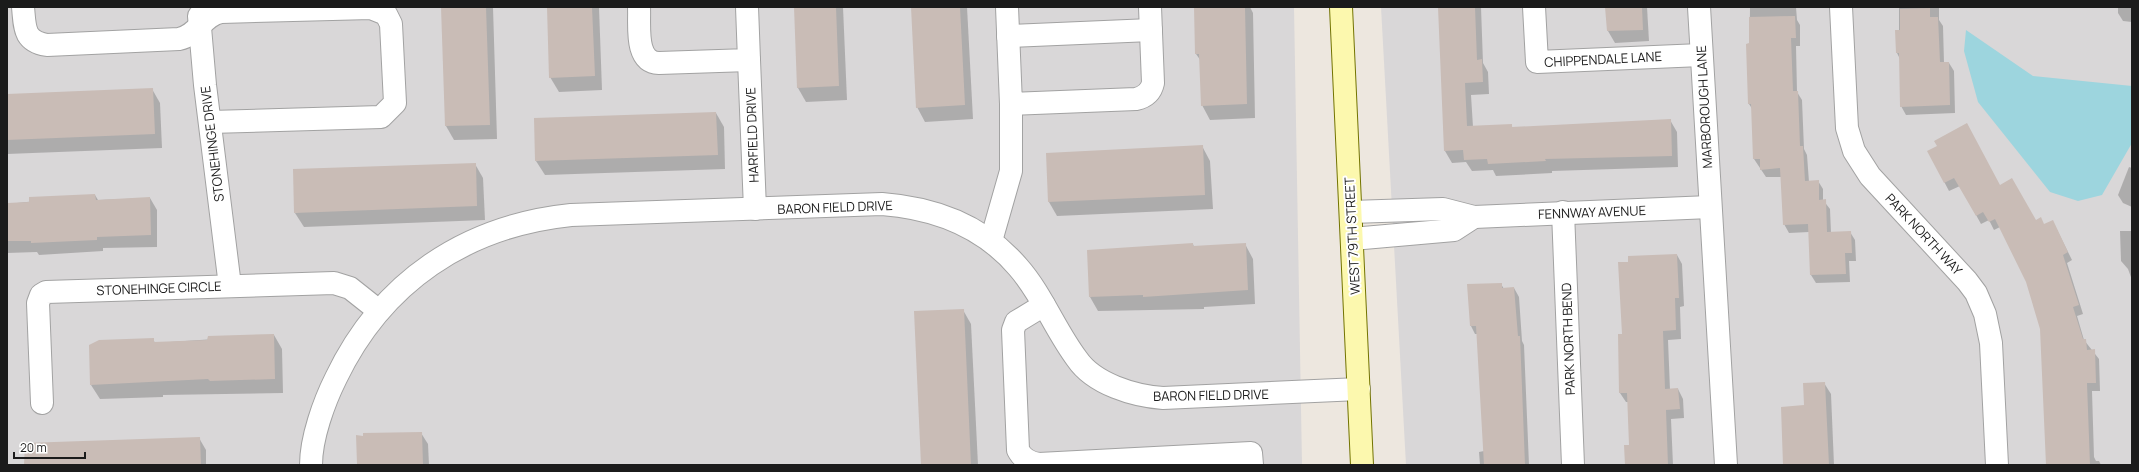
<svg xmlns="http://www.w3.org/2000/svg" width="2139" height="472" font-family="Manrope,sans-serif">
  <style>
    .residential { fill: #d9d7d8 }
    .water { fill: #9dd5de }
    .shadow { fill: #0003 }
    .building { fill: #c9bcb6 }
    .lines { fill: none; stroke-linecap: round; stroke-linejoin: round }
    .minor-casing { stroke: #a2a2a2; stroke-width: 24 }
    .secondary-casing { stroke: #727300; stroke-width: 24 }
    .minor { stroke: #fff; stroke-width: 22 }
    .secondary { stroke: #fcf8ae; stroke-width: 22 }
    .labels { text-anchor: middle; stroke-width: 4; stroke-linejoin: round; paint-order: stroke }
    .street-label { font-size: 13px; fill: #1b1b1b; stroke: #fff }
  </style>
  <rect width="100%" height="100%" fill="#ede7df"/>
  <g class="residential">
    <path d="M7,7H1294L1302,465H7Z"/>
    <path d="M1381,7H2132V465H1406Z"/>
  </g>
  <path class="water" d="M1966,30L2033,76L2132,86V143L2102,195L2078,201L2050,192L1978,102L1964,51Z"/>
  <g class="shadow">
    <path d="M442,7H493L497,139L454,140L446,126Z"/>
    <path d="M548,7H599L602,90L559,92L550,77Z"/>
    <path d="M795,7H843L847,100L806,102L798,88Z"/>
    <path d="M912,7H967L973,119L925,122L917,107Z"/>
    <path d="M1196,7H1250L1253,13L1255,118L1210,120L1202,105L1201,61L1196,54Z"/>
    <path d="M1440,7H1481L1483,63L1488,72L1489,94L1471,95L1473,127L1511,125L1513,128L1670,120L1677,132L1678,167L1552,171V173L1496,176L1493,170L1472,171L1466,162L1452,163L1445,151Z"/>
    <path d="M1606,7H1647L1649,41L1615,43L1608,31Z"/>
    <path d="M1750,7H1796L1797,20L1800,25V46H1796L1797,92L1802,100L1804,149L1807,155L1809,182L1818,181L1823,189V200L1830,209L1831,233L1850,232L1855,240L1856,261H1849L1850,282L1816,283L1811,275L1809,232L1789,233L1784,224L1782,177H1766L1754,159L1753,110L1749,104Z"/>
    <path d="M1899,7H1939V20L1943,26L1944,63H1949L1954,71L1955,113L1906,115L1901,106L1900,59L1897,53L1896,31H1899Z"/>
    <path d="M2118,7H2132V22L2123,21L2118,13Z"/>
    <path d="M152,89L160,103L162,148L7,154V95Z"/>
    <path d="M716,113L724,127L725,169L545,175L536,161Z"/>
    <path d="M1202,146L1210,161L1213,209L1057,216L1049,202L1047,154Z"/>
    <path d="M1928,151L2000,186L2036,221L2057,230L2072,260L2067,263L2083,314L2077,316L2084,340L2099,359L2100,391H2092L2094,457L2096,461H2099L2101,465H2047L2041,329L2027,281L2000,227L1994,230L1989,220L1981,224L1960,186L1949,191Z"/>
    <path d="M475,164L483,178L485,220L304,227L295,213Z"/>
    <path d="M2129,167L2132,168V207L2123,203L2118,195Z"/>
    <path d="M95,195L98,200L150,198L157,210V247L103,248V251L39,255L37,252L7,253V204Z"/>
    <path d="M2120,231H2132V280L2128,269L2121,261Z"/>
    <path d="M1193,244L1194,247L1245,244L1253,259L1255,304L1204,307V309L1098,311L1090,297Z"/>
    <path d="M1677,255L1682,264L1684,306L1680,307L1681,339L1668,340L1670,390L1678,389L1683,399L1684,418L1671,419L1673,465H1626L1630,446L1628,402H1626L1620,393L1619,335H1623L1629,263Z"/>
    <path d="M1501,284L1504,289L1514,288L1519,297L1522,341L1524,345L1529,465H1480L1479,452L1484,451L1478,334H1475L1471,326L1468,285Z"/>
    <path d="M963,310L971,324L978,465H922Z"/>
    <path d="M274,335L282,349L283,393L163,395V397L100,399L91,385L153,339L155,343Z"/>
    <path d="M1824,383L1831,394L1834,465H1784L1805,406Z"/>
    <path d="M421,433L428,444L429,465L358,464Z"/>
    <path d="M199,438L206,450V465H25Z"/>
  </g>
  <g class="building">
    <path d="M441,7H486L490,125L445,126Z"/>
    <path d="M547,7H592L595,76L549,78Z"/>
    <path d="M794,7H836L839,86L797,88Z"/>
    <path d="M911,7H960L965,105L916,108Z"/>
    <path d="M1194,7H1245L1247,104L1201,106L1199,54H1195Z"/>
    <path d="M1438,7H1475L1477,60L1482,59L1483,82L1465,83L1467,126L1512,124V127L1671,119L1672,156L1545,159L1546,161L1488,164L1487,159L1464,160L1463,150L1444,151Z"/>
    <path d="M1605,7H1642L1643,30L1607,31Z"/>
    <path d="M1930,8V17H1938L1940,62H1949L1950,105L1900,107L1899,53H1896L1895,30H1900V9Z"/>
    <path d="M1795,16L1796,38H1791L1793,91H1798L1800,146H1803L1805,181L1819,180V200L1826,199L1827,232L1851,231L1852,253H1845L1846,274L1810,275L1808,224L1783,225L1780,168L1760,170V159H1753L1751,104H1748L1746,44L1749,43V17Z"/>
    <path d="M153,88L155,134L7,140V94Z"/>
    <path d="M716,112L718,155L535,161L534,118Z"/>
    <path d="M1967,123L2000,185L2012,178L2036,220L2041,217L2044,224L2053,220L2068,252L2063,255L2079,305L2073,307L2083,339H2086L2087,350L2095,349L2096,383H2087L2090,465H2046L2040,329L2026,282L1995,219L1989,222L1983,212L1976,216L1954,178L1944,183L1927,151L1937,146L1934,141Z"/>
    <path d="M1203,145L1205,195L1048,202L1046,153Z"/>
    <path d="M476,163L477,206L294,213L293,169Z"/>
    <path d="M95,194L96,200L150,197L151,235L97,237V240L31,243V241H7V203L29,202V197Z"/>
    <path d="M1193,243V246L1246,243L1248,290L1143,297V295L1089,297L1087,250Z"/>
    <path d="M1677,254L1679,298H1675L1676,330L1663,331L1665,389L1678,388L1680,409L1666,410L1668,465H1625L1624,445H1629L1627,393H1619L1618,334H1622L1618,262H1628V256Z"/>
    <path d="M1502,283V288L1514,287L1518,336H1520L1525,465H1484L1476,326H1470L1467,284Z"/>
    <path d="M964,309L971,465H921L914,311Z"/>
    <path d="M274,334L275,379L210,381L208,379L90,385L89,345L99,340L154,338V342L207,340L208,336Z"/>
    <path d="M1825,382L1829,465H1783L1781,407L1804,405L1803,383Z"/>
    <path d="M422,432L423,465L357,464L356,435L363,436V433Z"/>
    <path d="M200,437L201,465H24L25,443Z"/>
  </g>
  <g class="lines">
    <g class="minor-casing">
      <g id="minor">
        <path d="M23,7C25,27 23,41 47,45L179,39C198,35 202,16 221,12L371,8L386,14L391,24L395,103L381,117L210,122"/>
        <path d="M639,7C640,25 634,62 659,63L749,60L747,7"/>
        <path d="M1007,7L1011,104L1136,99C1145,97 1151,92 1153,83L1150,7"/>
        <path d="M1534,7L1537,62L1701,55"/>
        <path d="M1699,7L1726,465"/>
        <path d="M1841,7L1847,128L1854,151L1870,176L1967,281L1976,293L1985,314L1991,343L1997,465"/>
        <path d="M199,16L205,85L230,286"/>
        <path d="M1008,36L1151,30"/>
        <path d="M749,60L755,209"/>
        <path d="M1351,212L1443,209L1474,217L1710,207"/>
        <path d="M1563,212L1573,465"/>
        <path d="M1352,239L1454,230L1474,217"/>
        <path d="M991,241L1011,171V104"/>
        <path d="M1044,305L1016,322L1013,330L1018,450C1022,458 1030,463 1039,464L1251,453L1252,465"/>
        <path d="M42,403L38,303L41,295L46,292L334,283L350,288L379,311"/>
        <path d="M311,465C311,438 324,402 336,378C382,282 465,226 571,215L882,204C935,208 983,226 1018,267C1042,294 1055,330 1077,359C1094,384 1134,396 1163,398L1359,389"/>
      </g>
    </g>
    <g class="secondary-casing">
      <path id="secondary" d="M1341,7L1362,465"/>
    </g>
    <use href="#minor" class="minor"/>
    <use href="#secondary" class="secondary"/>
  </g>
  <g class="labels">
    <g class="street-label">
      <text transform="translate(1603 59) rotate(-3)" y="5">CHIPPENDALE LANE</text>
      <text transform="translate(1704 107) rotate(-93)" y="5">MARBOROUGH LANE</text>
      <text transform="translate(752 135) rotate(-92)" y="5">HARFIELD DRIVE</text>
      <text transform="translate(212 144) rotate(-97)" y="5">STONEHINGE DRIVE</text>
      <text transform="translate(835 207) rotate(-2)" y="5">BARON FIELD DRIVE</text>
      <text transform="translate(1592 212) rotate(-2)" y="5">FENNWAY AVENUE</text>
      <text transform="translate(1924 234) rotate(47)" y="5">PARK NORTH WAY</text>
      <text transform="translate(1352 236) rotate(-93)" y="5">WEST 79TH STREET</text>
      <text transform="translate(159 288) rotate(-2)" y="5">STONEHINGE CIRCLE</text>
      <text transform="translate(1568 339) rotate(-92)" y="5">PARK NORTH BEND</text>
      <text transform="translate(1211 395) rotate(-1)" y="5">BARON FIELD DRIVE</text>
    </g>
  </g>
  <rect width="2139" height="472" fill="none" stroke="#1b1b1b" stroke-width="16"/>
  <path d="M14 452v6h71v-6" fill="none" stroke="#1b1b1b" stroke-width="2"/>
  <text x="20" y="452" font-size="12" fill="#1b1b1b" stroke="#ffffff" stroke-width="3" paint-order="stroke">20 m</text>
</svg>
